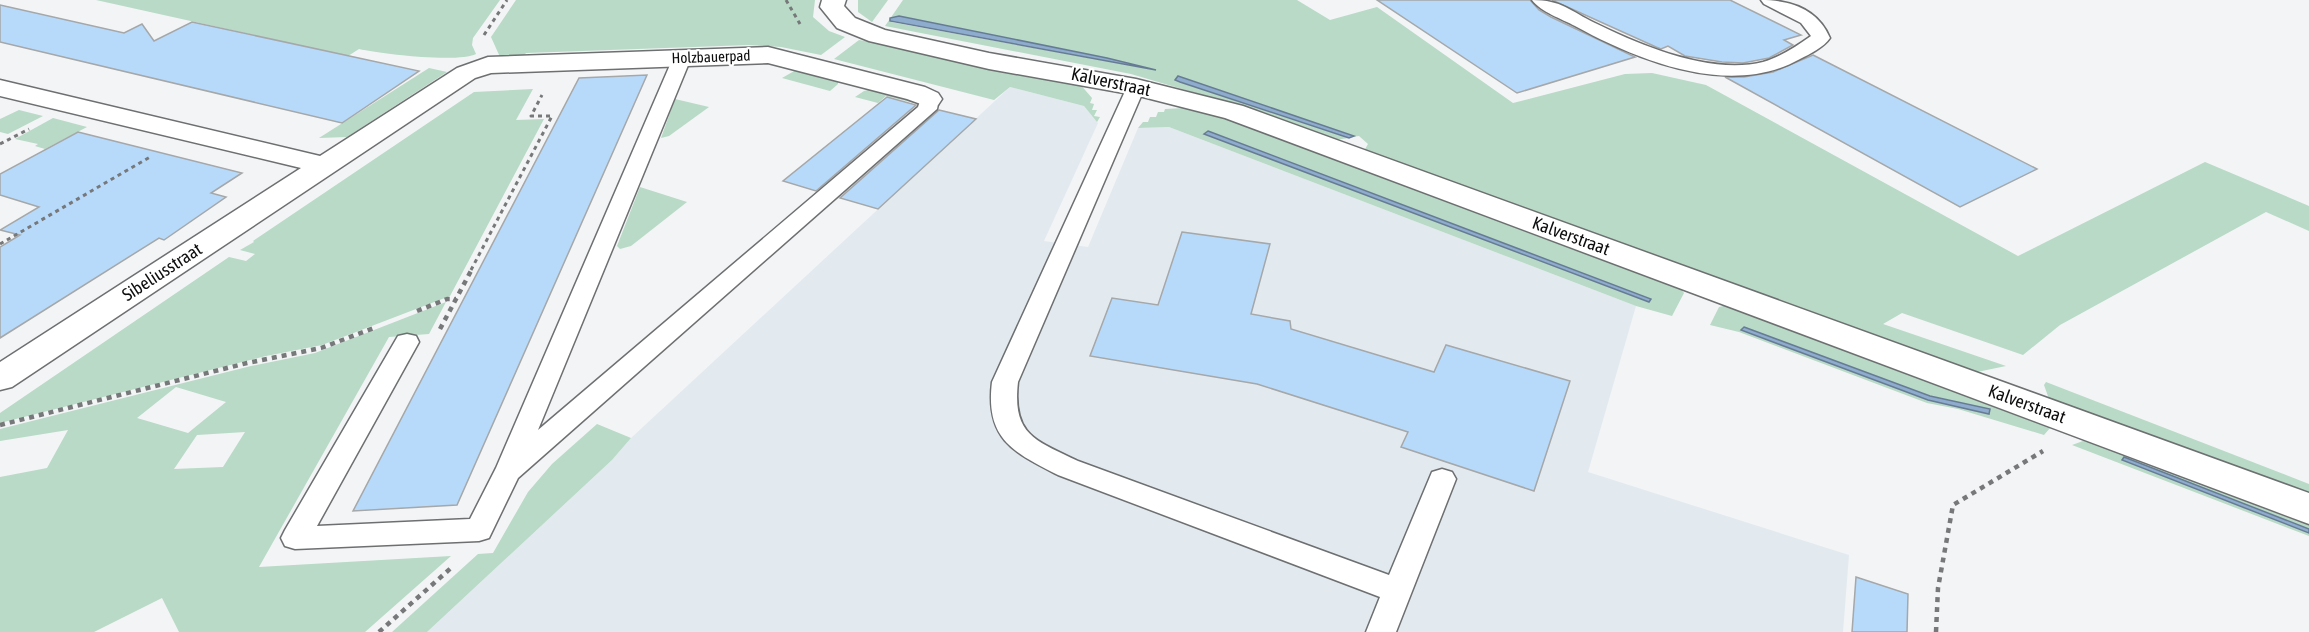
<svg xmlns="http://www.w3.org/2000/svg" width="2309" height="632" font-family="'Asap Condensed',sans-serif">
  <style>
    .built { fill: #e2eaf0 }
    .green { fill: #b8dac6; fill-rule: evenodd }
    .water { fill: #8eacce; stroke: #677c94; stroke-width: 1.5 }
    .building { fill: #b7dafb; stroke: #a5a7a8; stroke-width: 1.5 }
    .lines { fill: none; stroke-linecap: round; stroke-linejoin: round }
    .lane-casing { stroke: #6d6f70; stroke-width: 3 }
    .street-casing { stroke: #6d6f70; stroke-width: 3 }
    .path-far1 { stroke: #777879; stroke-width: 3; stroke-dasharray: 4 4; stroke-linecap: butt }
    .path { stroke: #777879; stroke-width: 4.5; stroke-dasharray: 5 5; stroke-linecap: butt }
    .lane { fill: #fff; fill-rule: evenodd }
    .street { fill: #fff; fill-rule: evenodd }
    .labels { text-anchor: middle; stroke-width: 4.5; stroke-linejoin: round; paint-order: stroke }
    .far-street-label { font-size: 15px; fill: #0d0d0e; stroke: #fff }
    .street-label { font-size: 18px; fill: #0d0d0e; stroke: #fff }
  </style>
  <rect width="100%" height="100%" fill="#f3f4f6"/>
  <path class="built" d="M1010,87L1084,106L1098,123L1044,241L1088,247L1138,128L1169,127L1636,306L1588,472L1849,555L1843,632H427L612,460L631,438Z"/>
  <g class="green">
    <path d="M96,0H500L473,38L472,45L476,54C458,63 381,54 359,49L348,56Z"/>
    <path d="M516,0H815L813,17L829,31L845,37L821,55L781,47L749,45L526,53L522,58L500,57L491,37Z"/>
    <path d="M858,0H888L872,22L858,12Z"/>
    <path d="M903,0H1297L1330,20L1377,7L1513,103L1625,74L1652,73L1706,85L2018,256L2205,162L2309,206V231L2266,212L2060,325L2023,355L1902,313L1883,324L2006,366L1977,372L1364,151L1368,144L1359,136L1351,137L1353,136L1178,76L1176,80L1349,138L1335,140L1240,106L1131,74L885,26ZM899,16L1107,58L1156,70L891,22Z"/>
    <path d="M859,40L1036,72L1079,83L1092,98L1090,103L1094,104L1092,110H1097L1094,116L1100,117L1097,122L1084,106L1010,87L994,100L834,59Z"/>
    <path d="M429,68L447,72L347,137L319,138Z"/>
    <path d="M796,70L838,80V84L830,91L782,78Z"/>
    <path d="M533,89L516,120L544,119L450,296L322,345L266,356L0,423V413L229,257L246,261L255,254L240,250L254,242L253,241L474,92Z"/>
    <path d="M872,89L917,100L914,103L886,96L878,103L855,97L864,91Z"/>
    <path d="M675,99L709,107L669,136L661,138Z"/>
    <path d="M1184,108L1211,113L1677,284L1684,293L1672,316L1636,306L1169,127L1138,128L1143,122H1148L1150,117H1156L1158,112H1164L1165,109ZM1208,131L1651,299L1649,302L1204,134Z"/>
    <path d="M19,110L43,116L8,134L0,132V119Z"/>
    <path d="M53,118L87,127L45,149L35,146L38,144L15,139Z"/>
    <path d="M640,187L687,202L631,246L620,249L617,246Z"/>
    <path d="M446,302L429,334L389,337L259,567L451,556L365,632H179L162,598L94,632H0V477L47,468L68,430L0,441V429L251,366L315,353ZM176,387L226,402L188,433L137,418ZM245,432L223,467L174,469L197,435Z"/>
    <path d="M1732,304L2044,420L2050,428L2044,435L1958,409L1927,403L1739,332L1710,325L1719,307ZM1744,327L1930,396L1990,409L1989,414L1928,400L1741,330Z"/>
    <path d="M2046,382L2309,484V494L2049,399L2044,385Z"/>
    <path d="M597,424L631,438L612,460L427,632H392L478,554L493,553L528,492L552,464Z"/>
    <path d="M2083,441L2092,442L2309,519V529L2124,457L2122,460L2309,533V536L2072,445Z"/>
  </g>
  <g class="water">
    <path d="M899,16L1107,58L1156,70L890,21V18Z"/>
    <path d="M1178,76L1354,136L1349,138L1180,82L1175,80Z"/>
    <path d="M1208,131L1651,299L1649,302L1204,134Z"/>
    <path d="M1744,327L1930,396L1990,409L1989,414L1928,400L1741,330Z"/>
    <path d="M2124,457L2309,529V533L2122,460Z"/>
  </g>
  <g class="building">
    <path d="M1377,0H1530L1539,10L1551,17L1635,57L1517,93Z"/>
    <path d="M1552,0H1730L1801,35L1784,40L1793,45L1769,58L1743,63L1722,62L1685,56L1668,46L1661,49L1656,47Z"/>
    <path d="M0,5L124,33L142,24L154,41L192,22L419,71L342,123L0,42Z"/>
    <path d="M1813,55L2037,169L1960,207L1725,77H1744L1773,72Z"/>
    <path d="M647,75L457,505L353,511L579,78Z"/>
    <path d="M887,97L916,105L816,191L783,181Z"/>
    <path d="M939,110L976,119L878,209L840,198Z"/>
    <path d="M78,132L242,173L211,193L226,197L164,240L159,238L0,338V247L20,235L0,230L39,207L0,195V174Z"/>
    <path d="M1182,232L1270,244L1251,314L1290,321L1291,329L1434,372L1446,345L1570,381L1534,491L1401,447L1408,432L1257,384L1090,356L1112,298L1158,305Z"/>
    <path d="M1856,577L1908,594L1907,632H1852Z"/>
  </g>
  <g class="lines">
    <g class="lane-casing">
      <g id="lane">
        <path d="M1532,0C1562,0 1570,11 1595,23C1642,46 1711,75 1763,62C1780,57 1797,46 1811,36L1801,23L1764,4L1761,0C1790,0 1818,9 1830,38C1824,47 1810,54 1800,59C1730,98 1639,61 1575,26C1562,19 1541,12 1532,0Z"/>
        <path d="M682,52L688,54L691,58L538,430L918,107L922,95H936L939,99L937,109L518,478L489,538L479,541L295,549L285,546L281,538L285,530L398,336L407,334L416,336L419,342L317,526L470,519L496,468L673,58L676,54Z"/>
        <path d="M1136,81L1143,83L1145,87L1018,382C1012,435 1035,440 1078,461L1389,575L1432,472L1442,469L1452,472L1456,479L1396,632H1366L1380,597L1058,475C1013,452 985,439 992,382L1127,87L1129,83Z"/>
      </g>
    </g>
    <g class="street-casing">
      <g id="street">
        <path d="M822,0H846L844,6L855,18L885,30L989,53L1136,79L1243,106L2309,493V524L1225,118L1135,95L989,69L869,41L837,28L820,7Z"/>
        <path d="M768,47L925,87L938,93L942,99L938,105L929,107L907,99L768,63L491,73L475,78L12,387L0,390V362L301,168L0,96V80L320,156L457,68L488,57Z"/>
      </g>
    </g>
    <g class="path-far1">
      <path d="M786,0L800,24"/>
      <path d="M484,35L507,0"/>
      <path d="M0,144L29,129"/>
      <path d="M0,244L150,157"/>
      <path d="M471,270L552,116H531L542,95"/>
    </g>
    <g class="path">
      <path d="M417,311L447,299H456"/>
      <path d="M440,329L472,269"/>
      <path d="M0,425L247,363L321,348L374,328"/>
      <path d="M379,632L451,568"/>
      <path d="M1936,632L1938,588L1953,505L2043,451"/>
    </g>
    <use href="#lane" class="lane"/>
    <use href="#street" class="street"/>
  </g>
  <g class="labels">
    <g class="far-street-label">
      <text transform="translate(711 57) rotate(-2)" y="5">Holzbauerpad</text>
    </g>
    <g class="street-label">
      <text transform="translate(1111 82) rotate(12)" y="6">Kalverstraat</text>
      <text transform="translate(1571 236) rotate(20)" y="6">Kalverstraat</text>
      <text transform="translate(162 272) rotate(-33)" y="6">Sibeliusstraat</text>
      <text transform="translate(2027 404) rotate(20)" y="6">Kalverstraat</text>
    </g>
  </g>
</svg>
